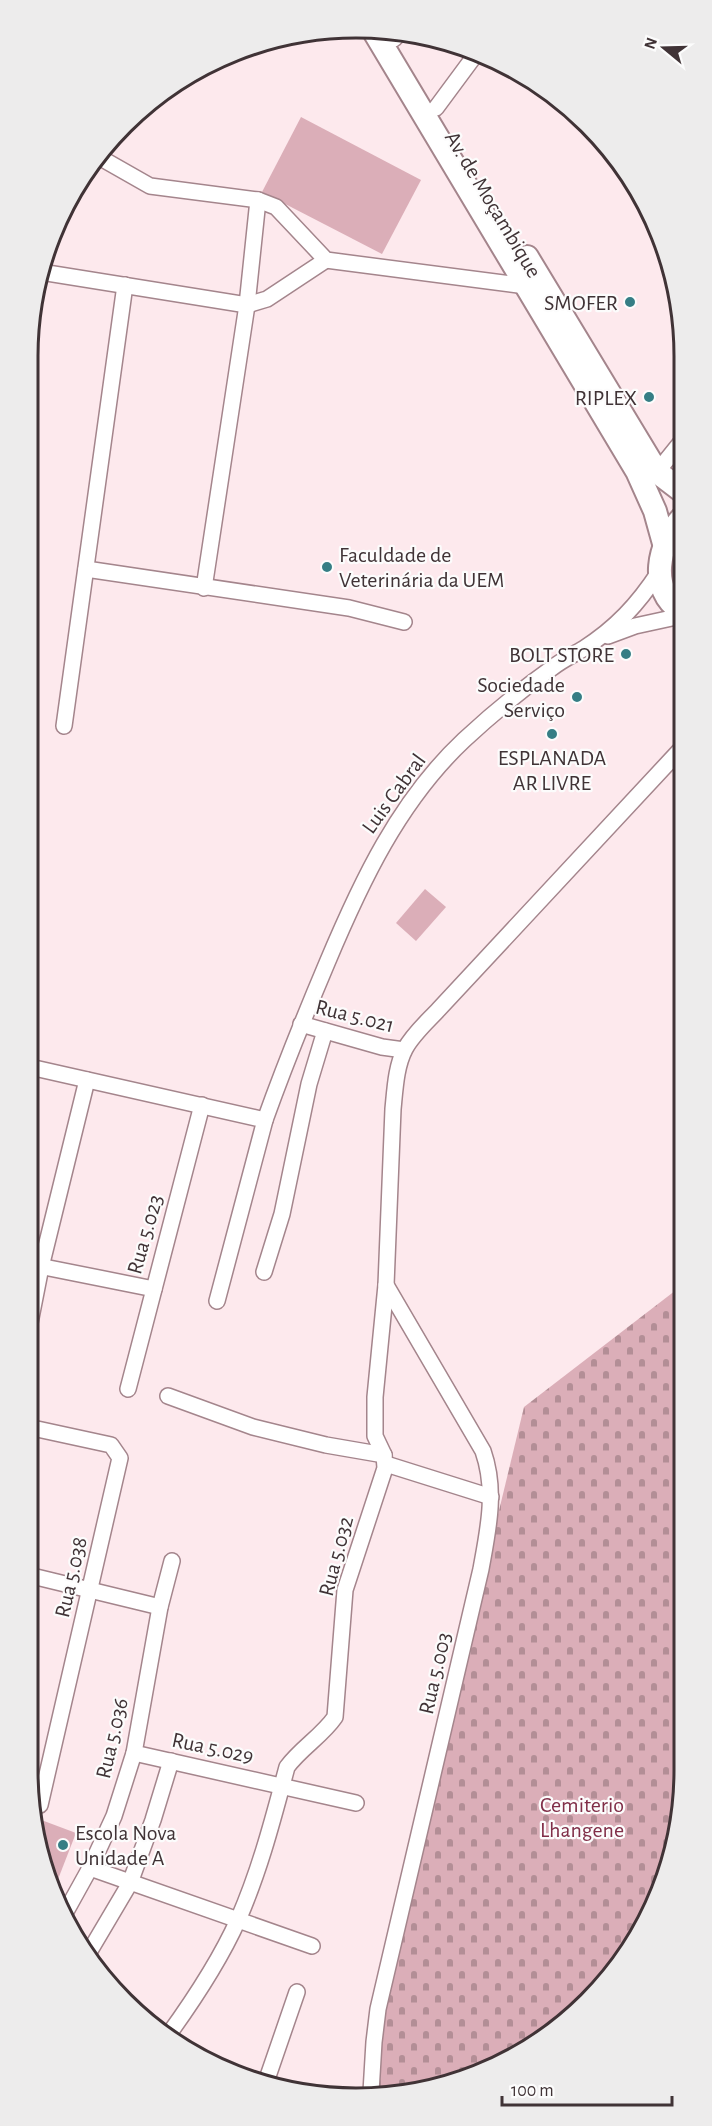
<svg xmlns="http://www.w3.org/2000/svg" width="712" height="2126" font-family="'Alegreya Sans',sans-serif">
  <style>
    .grass { fill: #dbaeb8 }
    .cemetery { fill: url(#cemetery-stones) }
    .park { fill: url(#park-tufts) }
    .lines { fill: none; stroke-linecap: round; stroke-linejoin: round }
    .minor-casing { stroke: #a4858c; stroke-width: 18 }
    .highway-casing { stroke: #a4858c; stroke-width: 26 }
    .minor { stroke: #fff; stroke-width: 15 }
    .highway { stroke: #fff; stroke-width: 22 }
    .poi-dot { fill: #367e85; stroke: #fcfcfc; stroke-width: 2 }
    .labels { text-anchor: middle; stroke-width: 4.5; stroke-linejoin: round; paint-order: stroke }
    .street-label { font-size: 22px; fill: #403336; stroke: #fcfcfc }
    .poi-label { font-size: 22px; fill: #403336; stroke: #fcfcfc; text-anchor: end }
    .park-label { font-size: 22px; fill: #802e48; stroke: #fcfcfc }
    .rim { fill: none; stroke: #403336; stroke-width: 3 }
  </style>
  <defs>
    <pattern id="cemetery-stones" width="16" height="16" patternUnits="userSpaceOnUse" patternTransform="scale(1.5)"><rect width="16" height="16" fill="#dbaeb8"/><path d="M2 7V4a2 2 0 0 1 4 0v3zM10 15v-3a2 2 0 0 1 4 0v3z" fill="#b38e96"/></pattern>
    <pattern id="park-tufts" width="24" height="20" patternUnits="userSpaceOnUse" patternTransform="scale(1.5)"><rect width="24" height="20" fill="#dbaeb8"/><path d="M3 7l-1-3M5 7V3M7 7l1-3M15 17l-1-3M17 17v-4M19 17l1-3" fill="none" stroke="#b38e96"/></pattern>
  </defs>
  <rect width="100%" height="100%" fill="#fde9ed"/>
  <g class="grass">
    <path d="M301,117L421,180L382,254L262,192Z"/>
    <path d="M425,889L446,907L416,941L396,923Z"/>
    <path d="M36,1818L76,1833L55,1887L50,1886Z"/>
  </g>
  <path class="cemetery" d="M680,1287L679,1835L630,1952L539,2043L441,2088L377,2092V2053L390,1962L524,1407Z"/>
  <path class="park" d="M682,522L681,611L658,553Z"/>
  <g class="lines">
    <g class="minor-casing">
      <g id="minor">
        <path d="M394,39L400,33"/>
        <path d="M436,108L476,54"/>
        <path d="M99,157L150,186L258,200L276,207L326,260L526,286"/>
        <path d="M41,272L247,305L267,299L326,260"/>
        <path d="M657,472L682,441"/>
        <path d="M86,569L349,608L404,622"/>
        <path d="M204,588L247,305L258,200"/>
        <path d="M608,636L635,626L681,616"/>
        <path d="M64,726L125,285"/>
        <path d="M301,1024L382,1047L404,1050"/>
        <path d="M30,1067L265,1120C284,1067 305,1015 327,963C361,882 399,801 464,740C492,714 521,690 552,668C562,660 573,655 583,649C616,628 638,604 659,572"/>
        <path d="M29,1264L154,1289"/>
        <path d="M264,1272L282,1214L309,1084L325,1031"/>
        <path d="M217,1301L265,1120"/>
        <path d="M29,1328L41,1267L87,1080"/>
        <path d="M128,1389L202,1105"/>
        <path d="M168,1396L253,1427L326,1445L384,1455"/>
        <path d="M28,1427L111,1445L120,1458L40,1805"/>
        <path d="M386,1464L491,1497"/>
        <path d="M28,1575L160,1607"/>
        <path d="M134,1753L356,1803"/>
        <path d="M90,1868L312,1946"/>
        <path d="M64,1915L90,1868L114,1816L134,1753L160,1607L172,1561"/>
        <path d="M88,1954L130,1883L153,1820L171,1761"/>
        <path d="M169,2034C195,1998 220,1960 238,1920C260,1870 273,1819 287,1767C301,1748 322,1736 335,1717L345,1590L385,1468L384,1455L375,1436V1397L386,1285L393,1109C395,1089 396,1066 405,1049C413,1034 428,1021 439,1009L681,749"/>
        <path d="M266,2082L297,1992"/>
        <path d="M371,2092L374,2042L378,2009L481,1569C488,1530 497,1491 483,1451L386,1285"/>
      </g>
    </g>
    <g class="highway-casing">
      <g id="highway">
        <path d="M375,33L637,471L655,511L665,547"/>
        <path d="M527,257L657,472L682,491"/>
        <path d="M681,611C648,589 658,544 682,518"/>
      </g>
    </g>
    <use href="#minor" class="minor"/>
    <use href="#highway" class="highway"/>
  </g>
  <g class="poi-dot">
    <circle cx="630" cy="302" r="6"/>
    <circle cx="649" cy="397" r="6"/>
    <circle cx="327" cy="567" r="6"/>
    <circle cx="626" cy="654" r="6"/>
    <circle cx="577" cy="697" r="6"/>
    <circle cx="552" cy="734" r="6"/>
    <circle cx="63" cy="1845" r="6"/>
  </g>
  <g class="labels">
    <g class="street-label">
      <text transform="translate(494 204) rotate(59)" y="8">Av. de Moçambique</text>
      <text transform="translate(393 793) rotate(-54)" y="8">Luis Cabral</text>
      <text transform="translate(355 1015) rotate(14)" y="8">Rua 5.021</text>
      <text transform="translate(144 1234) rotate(-74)" y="8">Rua 5.023</text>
      <text transform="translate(335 1556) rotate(-75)" y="8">Rua 5.032</text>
      <text transform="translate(70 1577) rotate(-77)" y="8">Rua 5.038</text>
      <text transform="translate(434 1673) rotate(-77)" y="8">Rua 5.003</text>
      <text transform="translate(111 1738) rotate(-77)" y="8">Rua 5.036</text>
      <text transform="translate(213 1747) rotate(12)" y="8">Rua 5.029</text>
    </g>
    <g class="poi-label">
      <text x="618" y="310">SMOFER</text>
      <text x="637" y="405">RIPLEX</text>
      <text x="339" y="562" text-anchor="start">Faculdade de<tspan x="339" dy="25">Veterinária da UEM</tspan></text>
      <text x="614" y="662">BOLT STORE</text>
      <text x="565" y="692">Sociedade<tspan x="565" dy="25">Serviço</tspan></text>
      <text x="552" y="765" text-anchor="middle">ESPLANADA<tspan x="552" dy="25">AR LIVRE</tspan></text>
      <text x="75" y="1840" text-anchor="start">Escola Nova<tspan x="75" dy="25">Unidade A</tspan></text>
    </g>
    <g class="park-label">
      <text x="582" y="1812">Cemiterio<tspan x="582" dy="25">Lhangene</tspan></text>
    </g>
  </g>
  <path d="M0 0H712V2126H0ZM356 38H356A318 318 0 0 1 674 356V1770A318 318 0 0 1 356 2088H356A318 318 0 0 1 38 1770V356A318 318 0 0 1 356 38Z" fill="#edecec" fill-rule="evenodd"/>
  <path class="rim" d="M356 38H356A318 318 0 0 1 674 356V1770A318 318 0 0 1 356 2088H356A318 318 0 0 1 38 1770V356A318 318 0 0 1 356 38Z"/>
  <g transform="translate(664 48) rotate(289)" stroke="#fcfcfc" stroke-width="4.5" paint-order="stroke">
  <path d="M0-4.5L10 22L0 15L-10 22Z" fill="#403336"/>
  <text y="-9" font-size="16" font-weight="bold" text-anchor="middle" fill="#403336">N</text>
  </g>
  <path d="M502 2096v9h170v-9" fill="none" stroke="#403336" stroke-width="3"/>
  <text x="511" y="2096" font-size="18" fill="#403336" stroke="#fcfcfc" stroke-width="4.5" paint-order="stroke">100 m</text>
</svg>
